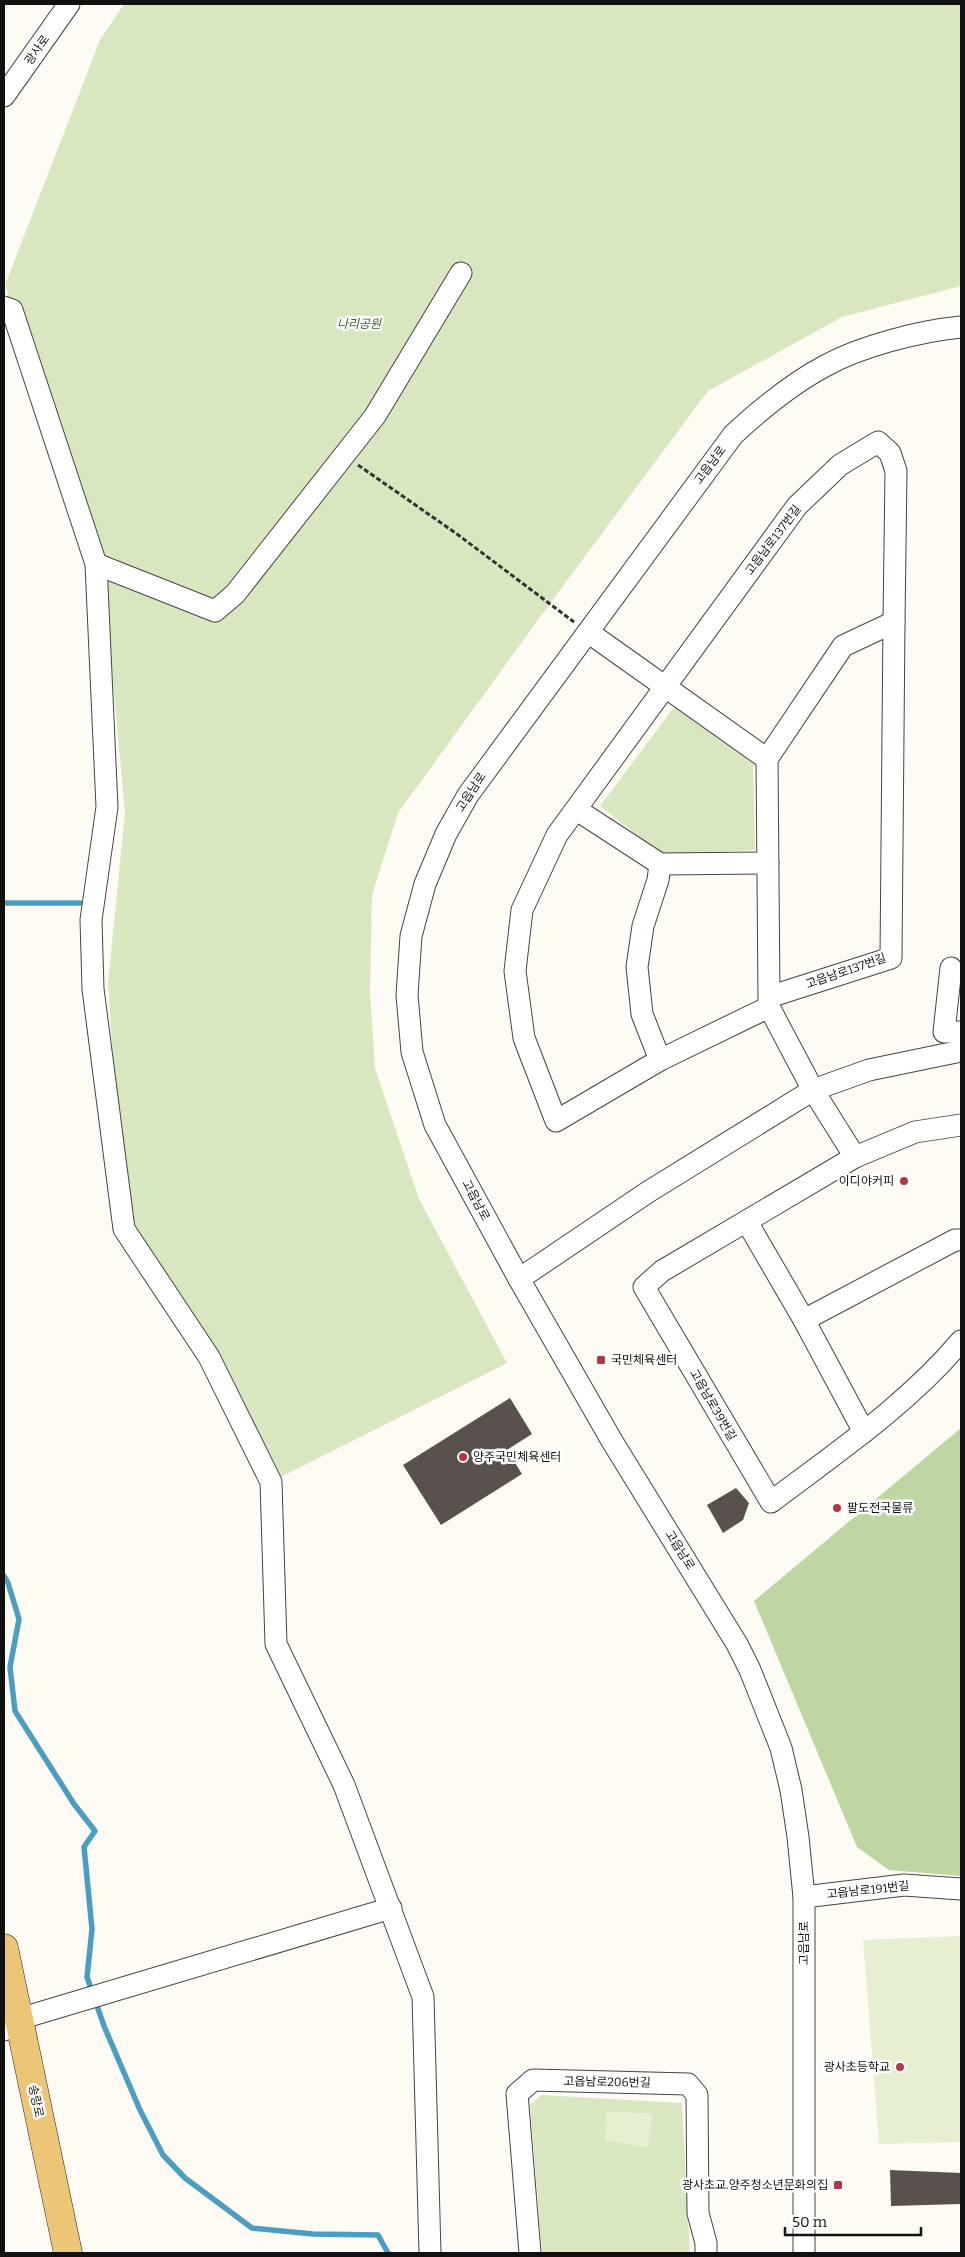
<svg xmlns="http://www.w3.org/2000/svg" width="965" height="2257" font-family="Bitter,'Noto Sans KR',serif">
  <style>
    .green { fill: #d8e7c0 }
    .forest { fill: #bed6a1 }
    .pitch { fill: #e7efd1 }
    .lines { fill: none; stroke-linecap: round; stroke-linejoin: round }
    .stream { stroke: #4b9dc2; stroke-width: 5.5 }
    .building { fill: #58514e }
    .minor-casing { stroke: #444; stroke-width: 23 }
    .major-casing { stroke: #222; stroke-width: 29 }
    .path { stroke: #333; stroke-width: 3; stroke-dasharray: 5 2.5; stroke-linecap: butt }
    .minor { stroke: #fff; stroke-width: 21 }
    .major { stroke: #ecc577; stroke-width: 28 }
    .poi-dot { fill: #b53446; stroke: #fff; stroke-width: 2 }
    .labels { text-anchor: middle; stroke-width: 5; stroke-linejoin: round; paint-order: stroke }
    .street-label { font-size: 12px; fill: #111; stroke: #fff }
    .park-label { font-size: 12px; font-style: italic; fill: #386326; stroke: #fff }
    .poi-label { font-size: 12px; fill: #111; stroke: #fff; text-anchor: end }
  </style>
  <rect width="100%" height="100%" fill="#fefbf5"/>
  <g class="green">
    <path d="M124,4H961V286L842,317L708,391L551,602L398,813L372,895L370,992L375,1068L419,1199L507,1363L271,1482L124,1229L108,983L125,813L101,554L5,285L100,40Z"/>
    <path d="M677,703L753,761L755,850L662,855L600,806Z"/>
    <path d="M541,2095L682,2103L690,2253H542L530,2105Z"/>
  </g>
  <path class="forest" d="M961,1428V1876L889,1870L857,1847L754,1601Z"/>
  <g class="pitch">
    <path d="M961,1936V2142L879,2144L863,1940Z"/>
    <path d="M607,2111L652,2114L648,2147L605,2141Z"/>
  </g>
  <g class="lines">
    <g class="stream">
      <path d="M4,903H80"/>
      <path d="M4,1576L8,1583L19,1619L10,1667L15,1711L74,1804L95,1831L84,1847L92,1929L87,1977L104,2026L140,2110L163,2155L185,2178L252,2228L313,2234L378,2235L388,2253"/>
    </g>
  </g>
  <g class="building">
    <path d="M510,1398L532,1434L507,1450L522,1474L441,1525L403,1465Z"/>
    <path d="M736,1488L749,1503L743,1520L723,1533L707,1505Z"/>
    <path d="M890,2170L961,2173V2204L891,2206Z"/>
  </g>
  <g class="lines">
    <g class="minor-casing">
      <g id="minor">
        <path d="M4,96L69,4"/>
        <path d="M4,307L12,310L96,564L107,807L91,920L93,989L124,1229L209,1357L271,1482L276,1644L344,1785L423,1997L430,2253"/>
        <path d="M96,564L215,611L235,594L375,416L461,273"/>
        <path d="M588,632L767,759"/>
        <path d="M577,810L660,864L768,863"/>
        <path d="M660,864L658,880L643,926L637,967L642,1014L660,1060"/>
        <path d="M951,968L944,1032H961"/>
        <path d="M769,997L891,958L894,622L843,646L767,759L769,997V1007L813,1090L855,1157"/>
        <path d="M769,1007L660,1060L556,1121L524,1038L515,971L522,910L557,835L797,506L840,465L878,442L890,453L896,471L894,622"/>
        <path d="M961,1125L915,1132L855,1157L662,1271L644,1287L771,1502C837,1452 907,1405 961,1341"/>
        <path d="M747,1222L804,1320L864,1432"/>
        <path d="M519,1279L648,1192L813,1090L869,1070L961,1051"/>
        <path d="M804,1320L955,1240H961"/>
        <path d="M804,1897L904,1885L961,1889"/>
        <path d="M4,2030L19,2019L391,1908"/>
        <path d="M530,2253L517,2094L533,2080L688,2084L697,2095L698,2213L706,2243V2253"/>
        <path d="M804,2253V1897L798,1837L791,1790L781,1748L750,1670L737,1644L612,1441L519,1279L435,1125L412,1052L407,995L411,936L425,884L446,834L468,795L733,435C761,409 791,384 825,366C861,346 920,331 961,327"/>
      </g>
    </g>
    <g class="major-casing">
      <path id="major" d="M4,1948L68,2253"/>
    </g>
    <g class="path">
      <path d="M4,5V4"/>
      <path d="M358,465L457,534L574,622"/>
    </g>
    <use href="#minor" class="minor"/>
    <use href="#major" class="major"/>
  </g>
  <g class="poi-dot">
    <circle cx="904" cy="1181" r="5"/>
    <rect x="596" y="1355" width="10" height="10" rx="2.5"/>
    <circle cx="463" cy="1457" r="5"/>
    <circle cx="837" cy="1508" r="5"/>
    <circle cx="900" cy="2067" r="5"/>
    <rect x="833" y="2180" width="10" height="10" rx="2.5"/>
  </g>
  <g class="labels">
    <g class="street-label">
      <text transform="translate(37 50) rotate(-55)" y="4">광사로</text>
      <text transform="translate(710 465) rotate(-53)" y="4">고읍남로</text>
      <text transform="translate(773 540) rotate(-53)" y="4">고읍남로137번길</text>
      <text transform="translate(471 792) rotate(-57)" y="4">고읍남로</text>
      <text transform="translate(846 971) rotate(-19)" y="4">고읍남로137번길</text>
      <text transform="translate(476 1200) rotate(62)" y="4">고읍남로</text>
      <text transform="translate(713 1405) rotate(60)" y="4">고읍남로39번길</text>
      <text transform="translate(680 1550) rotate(58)" y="4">고읍남로</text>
      <text transform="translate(868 1890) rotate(-6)" y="4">고읍남로191번길</text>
      <text transform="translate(804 1943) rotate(-90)" y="4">고읍남로</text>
      <text transform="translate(607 2082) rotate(1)" y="4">고읍남로206번길</text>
      <text transform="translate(36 2101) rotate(78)" y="4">송랑로</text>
    </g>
    <g class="park-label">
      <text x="359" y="328">나리공원</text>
    </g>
    <g class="poi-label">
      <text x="894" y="1185">이디야커피</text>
      <text x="611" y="1364" text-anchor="start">국민체육센터</text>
      <text x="473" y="1461" text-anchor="start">양주국민체육센터</text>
      <text x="847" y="1512" text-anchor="start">팔도전국물류</text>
      <text x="890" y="2071">광사초등학교</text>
      <text x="828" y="2189">광사초교.양주청소년문화의집</text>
    </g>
  </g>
  <rect width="965" height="2257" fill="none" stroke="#111111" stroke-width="10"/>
  <path d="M785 2227v8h136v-8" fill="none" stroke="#111111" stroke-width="2.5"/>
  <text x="792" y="2227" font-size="15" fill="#111111" stroke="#ffffff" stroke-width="4" paint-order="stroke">50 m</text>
</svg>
